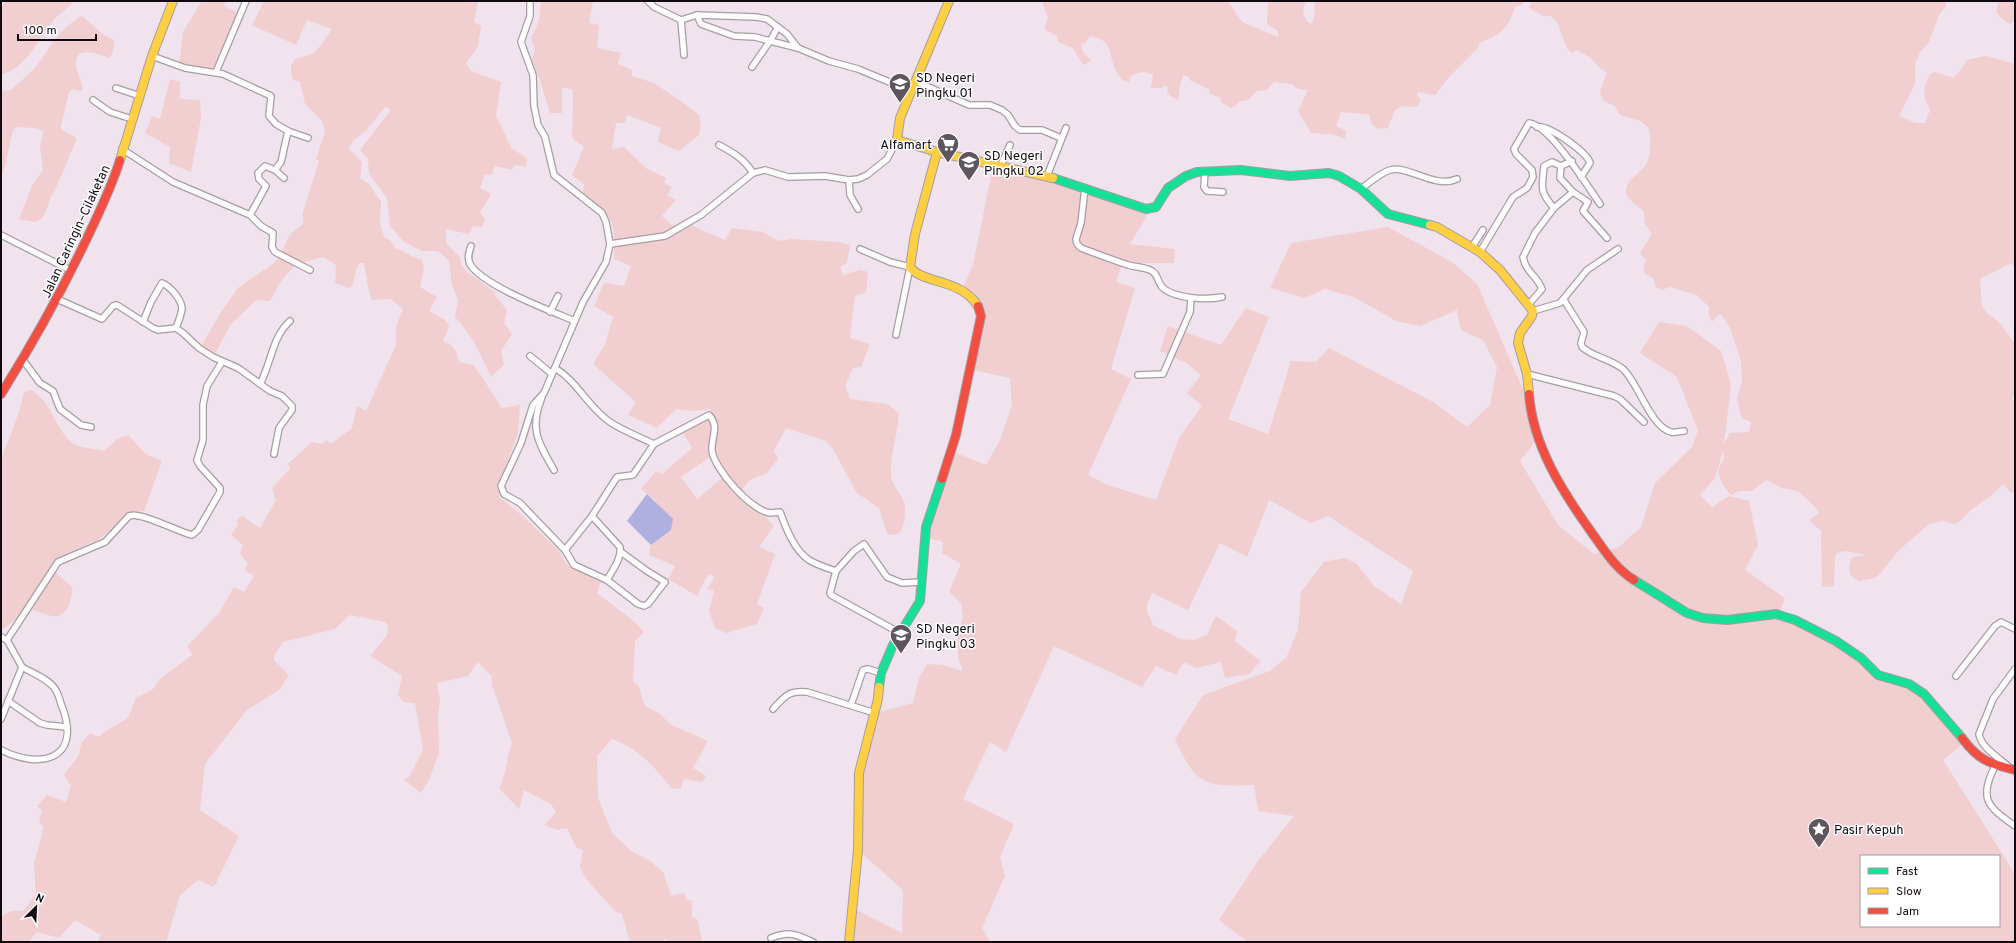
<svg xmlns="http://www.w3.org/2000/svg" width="2016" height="943" font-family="Overpass,sans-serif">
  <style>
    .green { fill: #f1cecf; fill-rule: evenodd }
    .water { fill: #b0b0e0 }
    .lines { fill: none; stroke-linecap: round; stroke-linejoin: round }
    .street-casing { stroke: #a79da4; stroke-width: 8 }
    .fast-casing { stroke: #a79da4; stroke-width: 10 }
    .slow-casing { stroke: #a79da4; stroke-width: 10 }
    .jam-casing { stroke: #a79da4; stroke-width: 10 }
    .street { stroke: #fdfbfc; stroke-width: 5.5 }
    .fast { stroke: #16e098; stroke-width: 8 }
    .slow { stroke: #ffcf43; stroke-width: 8 }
    .jam { stroke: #f24e42; stroke-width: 8 }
    .labels { text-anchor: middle; stroke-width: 3; stroke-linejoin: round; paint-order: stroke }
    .poi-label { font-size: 13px; fill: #110910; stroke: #fff; text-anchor: start }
    .street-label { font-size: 13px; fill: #110910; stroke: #fff }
  </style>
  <rect width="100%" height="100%" fill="#f0e3ed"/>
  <g class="green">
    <path d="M5,1H75C68,8 58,14 52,22C36,42 27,67 1,75V8Z"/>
    <path d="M202,1H225L224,6L238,13L212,71L179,68L183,32Z"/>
    <path d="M264,1L478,2L474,22L481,26L478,47L466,63L471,71L501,82L496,116L512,149L527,158L526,167L514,165L512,170L495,166L491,175L485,174L480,188L491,194L480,212L485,220L482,227L473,226L469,234L446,229V243L460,257L461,264L467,272L495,292V295L507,310L504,323L512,334L501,351L504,365L491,377C481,355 472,335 455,317L458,300L452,286L449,261L438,251H422L404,242L390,226L387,198L369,174L368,159L360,150L391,110L385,107L365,132L354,140L348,148L362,162L360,178L369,184L381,202L380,223L384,237L391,241L395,248C405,251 411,257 422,260L424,269L420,287L437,297L429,311L445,320L449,326L443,341C454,345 457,350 459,362L474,365L502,408L520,405L518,432L500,483L499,497L523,516L559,551L567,565L573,569L587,573L601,581L597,593L635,622L644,632L635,641L633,682L638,685L645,706L660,714L671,725L708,741L693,768L706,776L702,782L684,779L681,788L672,789C655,767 638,748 612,739L597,756L598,798L612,833L632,852L649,860L663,872L671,895L684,893L687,900L692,901V917L698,920L702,942H669L665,938L663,942H630L622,914L615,911L586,879L580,867L583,850L576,847L567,828L557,830L544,825L556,812L551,804L524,790L519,809L499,788C507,774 506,758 512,743L492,685V677L478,662L468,676L437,683L440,701L438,717L439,753L429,780L421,793L404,780L409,777L423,750L415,703L403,702L398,695L402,676L370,656L387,635L388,627L385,622L350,615L335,629L283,642L274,656V660L289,675L280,689L246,711L205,764L200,810L239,836L214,887L198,880L180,895L166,942H98L101,935L75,920L59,938L37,932L28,942H1V916L11,911H23L36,894L34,863L44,827L39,822L42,810L37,806L47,795L66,802L71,786L64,775L79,755L81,744L90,733L99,737L106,731L128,718L136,698L153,689L160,679L192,655L187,646L219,613L234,587L244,592L254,576L245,570L248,564L240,553L243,545L231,535L238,525L236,521L242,516L260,528L276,500L272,488L290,469L288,464L312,442L322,444L327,440L331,444L352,428L357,406L366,411L396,345V326L403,309L391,299L372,300L369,292L364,263H360C353,270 357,280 350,288L335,283L336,265L323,257L296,264L281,281L270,301L256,300L231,324L213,357L200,348L223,309L239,287L273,264L280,255L290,234L303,224V212L319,161L316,159L325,132L322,121L305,104L300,82L292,79L291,66L295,59L315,53L332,29L307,20L296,45L252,25Z"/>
    <path d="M540,1H593L589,23L599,25L597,48L621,53L618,64L632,70V76L654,83L689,107L699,115L701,126L699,135L679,151L658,142L661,128L627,115L625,123H616L612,149L624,147L647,169L666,178L664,183L672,187L667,195L676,200L662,216L677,230L688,224L725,240L732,228L762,232L779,241L792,239L839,242L850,245L847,263L840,267L843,275L860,270L868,272L866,292L855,296L850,338L870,344L861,367L853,368L845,386L850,399L887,404L899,413C898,430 889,463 891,477C893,487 901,493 904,502C906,511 905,529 898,534L891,535L887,534L879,508L857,493L833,449L826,441L786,428L774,451L778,459L767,473L750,480L741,491L774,526L759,547L775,554L757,604L764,608L757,624L726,633L715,628L709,611L714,591L707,589L714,578L712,574L707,576L697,596L668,579L675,566L649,555L651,545L671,530L655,500L641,489L656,471L662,474L692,448L682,431L710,414L711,409L695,411L676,409L657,428L628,415L636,402L593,364L605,344L613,317L594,306L604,283L624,286L631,266L614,259C615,217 614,219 582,193L585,185L572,175L584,147L572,138L573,97L572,89L562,88V113H550L540,80L532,60L535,50L531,39C537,26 542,15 540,1ZM716,453L726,475L697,499L681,477Z"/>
    <path d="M1042,1H1228L1242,22L1278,37V31L1267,24L1268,1H1306C1302,11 1302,15 1309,23H1312C1316,16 1314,9 1315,1H1525L1520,6H1516C1507,29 1502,34 1480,43L1477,49L1449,77L1435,95L1418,92L1417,96L1421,100L1417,107L1403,106L1395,110L1388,128C1377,130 1370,127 1370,115L1366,114L1341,112L1336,126L1346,131L1345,139L1332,134L1311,133L1298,111L1308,90L1298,89L1292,84L1274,82L1267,90L1257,91C1250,97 1250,102 1240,101L1236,105L1231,108L1222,103L1220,98L1209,93V89L1191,81L1189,77L1183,75L1180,86L1178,100L1170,96L1167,92L1168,87L1164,85L1162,88H1151L1153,75C1145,71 1138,71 1130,77L1129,82L1122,80C1119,76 1116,71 1114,66C1108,48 1112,41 1090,36L1085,43L1081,44C1081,53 1087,55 1091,61L1083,65L1073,48L1058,42L1057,36L1044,29L1048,18Z"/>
    <path d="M1532,1H1946V6L1939,15L1929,42L1921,51L1915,63V84L1899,116L1915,123H1925L1930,110L1925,99L1924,88L1930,74L1935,72L1953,78L1959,72L1967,60L1986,56L2015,64V268L2011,263L1980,279L1982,306L1986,312L2001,324L2015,344V394L2012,397L2013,400L2015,401V493L2010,492L2003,484C1991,497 1987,498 1974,508C1966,513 1963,520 1955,524L1942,521L1929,524L1898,551L1879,575L1874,578L1859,581L1850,575L1849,568L1851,559L1854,557L1867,555L1845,551L1837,553L1835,557L1834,586L1822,587L1821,531L1809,520L1819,513L1816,508L1798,491L1782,488L1766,480L1752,491H1740L1731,495C1726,489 1716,477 1719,469C1721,462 1726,460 1723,451L1715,478L1700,495L1712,507L1729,496L1749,501L1758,545L1745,570L1785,598L1778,615L1808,627L1863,661L1877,676L1907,686L1916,692L1948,724L1963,744L1943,760L2015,874V942H1248L1219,920L1258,861L1294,816L1258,811L1254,785C1205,787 1196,786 1175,739L1203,695L1270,671L1286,658L1298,630L1301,592L1324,562L1345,558L1357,564L1374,586L1401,604L1413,571L1328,516L1311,523L1269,500L1247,557L1220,543L1188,610L1152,593L1146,608L1153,625L1180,639L1194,640L1207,635L1216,616L1237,631L1235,641L1260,661L1250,674L1225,678L1221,662L1196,668L1184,662L1176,675L1156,666L1142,687L1054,646L1006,752L990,742L963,799L1014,824L1000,857L1005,876L982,928L990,942H847L849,906L902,933L903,890L858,850L860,765L879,712L913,703L919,678L927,664L942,665L963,671L958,658V633L963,617L961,603L949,591L961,564L942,553L943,542L924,537L951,451L986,465L1000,440L1012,405L1010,378L968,369L981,321L978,305L961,292L973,265L993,167L1062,180L1148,214L1130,244L1175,249L1174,263H1122L1116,282L1135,288L1111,369L1131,379L1088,475L1107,485L1156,500L1179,438L1202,406L1187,393L1201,375L1188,364L1160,351L1168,326L1221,345L1246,308L1269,317L1228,419L1268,434L1291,361L1316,362L1329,348L1433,402L1467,427L1490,405L1497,367L1483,340L1461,330L1457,310L1420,326L1396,321L1354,297L1325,289L1304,298L1270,288L1291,243L1388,227L1452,262L1477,284L1525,394L1539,436L1520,461L1558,525L1594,554L1619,547L1641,527L1655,483L1692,447L1698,431L1677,377L1640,353L1659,322L1687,326L1721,351L1731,384L1724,444L1730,433L1749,432L1751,422L1743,419L1740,413L1737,397L1742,382L1741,361L1730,328L1722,315H1718L1712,322L1709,316V307L1697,295L1670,287L1661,290L1655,286L1653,278L1644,273V264L1647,261L1640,253L1652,234L1645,224L1644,212C1639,207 1632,202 1628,197C1619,183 1642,173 1647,163C1651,154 1651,138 1649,129L1641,121L1620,115L1615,106L1604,101L1601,96L1600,90L1607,73L1599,67L1591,58L1577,50L1572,53C1560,43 1564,26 1551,16H1543L1529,8ZM1861,856H1999V926H1861Z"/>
    <path d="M1999,1H2015V21L2010,24L2000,17L1996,12Z"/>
    <path d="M82,16L101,33L114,40V48L110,58C97,54 71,43 77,70C78,76 82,82 83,88L81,91L72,89L69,92L61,126V129L76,138V141L54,192C46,202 49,218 35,222L19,219L32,186L43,170L40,146L44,131L35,128L16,127L13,130L4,170L1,176V91L11,90C22,80 33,71 42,59C44,56 45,53 47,51C54,39 70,21 82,16Z"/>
    <path d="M170,79L180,82V99L200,100L201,118L191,172L169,163L170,147L145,133L152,116L160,119Z"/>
    <path d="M31,390C52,401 55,431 74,444C81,448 96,449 104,451L117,439L128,435L146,454L162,461L144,511L129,513L107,533L98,540L66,554L51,569L72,587C73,598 67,619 52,616C43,614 36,610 28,609C17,614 12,625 2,629L1,459L19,413L24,392Z"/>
  </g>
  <path class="water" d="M647,494L673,519L671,530L651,545L627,521Z"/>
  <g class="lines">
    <g class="street-casing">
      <g id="street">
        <path d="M530,1V16L521,42L533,75L534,106L538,125L545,137L554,175L602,213L606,222L610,244L606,262L583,302L544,393L533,405L521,443L501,486L504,494L520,503L565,550L574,565L607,580L638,604L644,606L648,604L665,582L647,571L621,552"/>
        <path d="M648,1L654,7L681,20"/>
        <path d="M697,15L701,24L734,36L755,37L770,41L778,27"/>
        <path d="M684,55L681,20L697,15L756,17L767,19L787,34L798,48L829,61L858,69L911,91"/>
        <path d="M152,56L185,68L223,74L271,96L269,116L276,124L288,131L281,162L275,170L265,166L258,173L259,179L266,186L250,215"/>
        <path d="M752,67L770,41L798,48"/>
        <path d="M216,72L246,1"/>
        <path d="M915,81L969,105H990L1002,110L1008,115L1015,126L1020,130H1042L1061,138"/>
        <path d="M116,88L140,96"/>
        <path d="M93,100L110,112L132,119"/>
        <path d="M1537,127C1548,124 1588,153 1590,163L1581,177"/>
        <path d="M288,131L308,138"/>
        <path d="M719,145C734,153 744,159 753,173"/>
        <path d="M122,149L173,182L250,215L261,226L273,233L272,247L275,252L310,270"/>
        <path d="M1001,165L1010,145"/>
        <path d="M1561,166L1560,178L1573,192L1588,202L1583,211L1607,238"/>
        <path d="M275,170L284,178"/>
        <path d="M1205,171L1204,187L1207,191L1223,192"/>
        <path d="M1047,176L1066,128"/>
        <path d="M849,180L850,195L858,209"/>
        <path d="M1085,188L1081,223L1076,239L1077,244L1081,248C1097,254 1113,260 1128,265C1135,267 1143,267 1150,270C1158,273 1157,281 1162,287C1174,299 1207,300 1222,297"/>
        <path d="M1361,189C1370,182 1380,173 1390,170C1409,165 1434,189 1457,179"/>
        <path d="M1554,208L1573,192"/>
        <path d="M1,235L72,271"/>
        <path d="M610,244L665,236L701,215L753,173L765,170L788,177L825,176L849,180L858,179L867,175L887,159L897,140"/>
        <path d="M471,246C469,252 467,258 470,264C483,286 551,311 575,321"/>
        <path d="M1472,247L1483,230"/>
        <path d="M860,249L890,262L910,267L896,335"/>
        <path d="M1480,252L1513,197L1527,188L1533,177L1532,170L1516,154L1514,149L1529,123C1550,125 1588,187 1600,204"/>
        <path d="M57,299L102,319L113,306L117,305L153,328L158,330L176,328L183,333L199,348L213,357L238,368L270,391L282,396L292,406V410L279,428L274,454"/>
        <path d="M1564,300L1584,332L1581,343L1582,347C1593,357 1611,359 1623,369C1639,384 1650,426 1671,432C1675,433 1680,431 1684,431"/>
        <path d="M1529,304L1542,289C1537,275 1526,273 1523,257L1535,233L1554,208C1539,191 1542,188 1544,166L1552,162L1561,166L1572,161"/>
        <path d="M1533,311L1560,303L1587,270L1618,249"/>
        <path d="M550,312L558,296"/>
        <path d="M143,322L151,302L162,283C170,286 182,300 182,309C181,315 178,323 176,328"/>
        <path d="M530,356L552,374"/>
        <path d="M23,360L40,383L53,391L60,409L81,425L91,427"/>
        <path d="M555,368C577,381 588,407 610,422C623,431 640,437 654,444"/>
        <path d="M1527,374L1614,396L1620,399L1644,422"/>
        <path d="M1138,375L1163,374L1190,312L1191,298"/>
        <path d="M260,384C271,364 272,337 290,321"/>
        <path d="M542,397C529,429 538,442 554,470"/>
        <path d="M592,516L620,547C622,558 612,571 607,580"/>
        <path d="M565,550L592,516L617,477L633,475L654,444L709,415C720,427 711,437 712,450C713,468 752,512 771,513C773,513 777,512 780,512C786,528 794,550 809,560C817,565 827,568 836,571L830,593L831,595L900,633"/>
        <path d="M836,571L854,551L864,544L887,577L902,583L922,582"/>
        <path d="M1,637L7,640L22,667L1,719"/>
        <path d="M7,640L58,562L105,542L129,516C140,511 178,532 192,535L198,530L220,492V488L200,466L197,460L203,440V405L207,386L222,362"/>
        <path d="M1956,676L1995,626L2001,622L2015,629"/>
        <path d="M8,701L40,723L47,725L67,727"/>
        <path d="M851,705L863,670L868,669L881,673"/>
        <path d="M773,709C785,696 789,690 807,692L875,713"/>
        <path d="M1,750C39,769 81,761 63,709C60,703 59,694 55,689C49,679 32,673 22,667"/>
        <path d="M1995,766C1978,799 1988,807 2015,826"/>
        <path d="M2010,768C2001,759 1981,748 1979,734L1993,699L2015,669"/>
        <path d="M771,938C790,931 795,934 813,942"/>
      </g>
    </g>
    <g class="fast-casing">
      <g id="fast">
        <path d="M1053,178L1146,209L1156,207L1168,188L1186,176L1197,172L1241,170L1290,176L1329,173L1339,176L1361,189L1388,214L1430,225"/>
        <path d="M1634,580L1687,613L1703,618L1727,620L1776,614L1795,620L1836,641L1861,658L1878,675L1909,684L1924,694L1962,738"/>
        <path d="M879,687L881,673L893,645L920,601L926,527L942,479"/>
      </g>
    </g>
    <g class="slow-casing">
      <g id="slow">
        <path d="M949,1L900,118L897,140L937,152L1053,178"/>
        <path d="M937,152L915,234L910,267C922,284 960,278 978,306"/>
        <path d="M120,160L152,56L173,1"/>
        <path d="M1430,225L1437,227L1480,252L1500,270L1533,311L1532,316L1520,333L1518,343L1527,374L1529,394"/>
        <path d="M849,942L858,850L859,773L878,699L879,687"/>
      </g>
    </g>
    <g class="jam-casing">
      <g id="jam">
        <path d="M1,394C33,343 62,291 88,236C100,211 112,186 120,160"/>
        <path d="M1529,394C1533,446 1562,491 1592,533C1605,551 1615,568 1634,580"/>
        <path d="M942,479L956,435L981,316L978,306"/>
        <path d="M1962,738C1978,760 1990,764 2015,770"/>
      </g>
    </g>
    <use href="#street" class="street"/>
    <use href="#fast" class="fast"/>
    <use href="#slow" class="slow"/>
    <use href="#jam" class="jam"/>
  </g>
  <defs>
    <g id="school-pin" transform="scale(1.15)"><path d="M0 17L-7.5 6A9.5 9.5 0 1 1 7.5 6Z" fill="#5f555d" stroke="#fff"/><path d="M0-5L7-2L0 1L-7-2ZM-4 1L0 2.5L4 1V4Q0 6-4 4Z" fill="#fff"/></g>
    <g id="supermarket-pin" transform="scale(1.15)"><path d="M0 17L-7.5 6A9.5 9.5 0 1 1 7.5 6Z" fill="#5f555d" stroke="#fff"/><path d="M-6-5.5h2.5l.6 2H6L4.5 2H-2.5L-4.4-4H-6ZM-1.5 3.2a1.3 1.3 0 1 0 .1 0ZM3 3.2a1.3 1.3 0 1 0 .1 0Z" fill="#fff"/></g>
    <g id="sight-pin" transform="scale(1.15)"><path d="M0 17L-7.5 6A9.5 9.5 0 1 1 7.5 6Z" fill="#5f555d" stroke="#fff"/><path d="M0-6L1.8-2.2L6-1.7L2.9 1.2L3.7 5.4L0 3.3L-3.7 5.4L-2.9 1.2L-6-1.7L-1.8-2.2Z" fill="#fff"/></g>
  </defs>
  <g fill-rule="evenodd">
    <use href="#school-pin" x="900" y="84"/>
    <use href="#supermarket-pin" x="948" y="144"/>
    <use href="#school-pin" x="969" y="162"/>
    <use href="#school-pin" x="901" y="635"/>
    <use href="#sight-pin" x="1819" y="829"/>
  </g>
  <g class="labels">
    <g class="poi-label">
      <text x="916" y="82">SD Negeri<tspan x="916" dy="15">Pingku 01</tspan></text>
      <text x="932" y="149" text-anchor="end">Alfamart</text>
      <text x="984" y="160">SD Negeri<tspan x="984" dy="15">Pingku 02</tspan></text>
      <text x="916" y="633">SD Negeri<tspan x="916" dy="15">Pingku 03</tspan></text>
      <text x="1834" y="834">Pasir Kepuh</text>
    </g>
    <g class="street-label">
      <text transform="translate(75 231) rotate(-65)" y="5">Jalan Caringin–Cilaketan</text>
    </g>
  </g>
  <rect width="2016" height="943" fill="none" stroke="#110910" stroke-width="4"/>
  <rect x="1860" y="855" width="140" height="72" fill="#ffffff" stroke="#a09d9f"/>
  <rect x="1868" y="868" width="20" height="6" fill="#16e098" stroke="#a09d9f"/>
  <text x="1896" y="875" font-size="12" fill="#110910">Fast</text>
  <rect x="1868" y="888" width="20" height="6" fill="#ffcf43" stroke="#a09d9f"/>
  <text x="1896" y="895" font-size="12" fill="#110910">Slow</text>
  <rect x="1868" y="908" width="20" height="6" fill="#f24e42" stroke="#a09d9f"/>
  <text x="1896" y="915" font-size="12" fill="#110910">Jam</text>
  <g transform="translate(36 907) rotate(24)" stroke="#ffffff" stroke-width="3" paint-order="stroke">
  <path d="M0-3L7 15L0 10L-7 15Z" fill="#110910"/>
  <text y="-6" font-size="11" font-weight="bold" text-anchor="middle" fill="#110910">N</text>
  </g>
  <path d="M18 34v6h78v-6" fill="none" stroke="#110910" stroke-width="2"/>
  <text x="24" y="34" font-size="12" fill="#110910" stroke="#ffffff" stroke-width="3" paint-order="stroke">100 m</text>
</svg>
